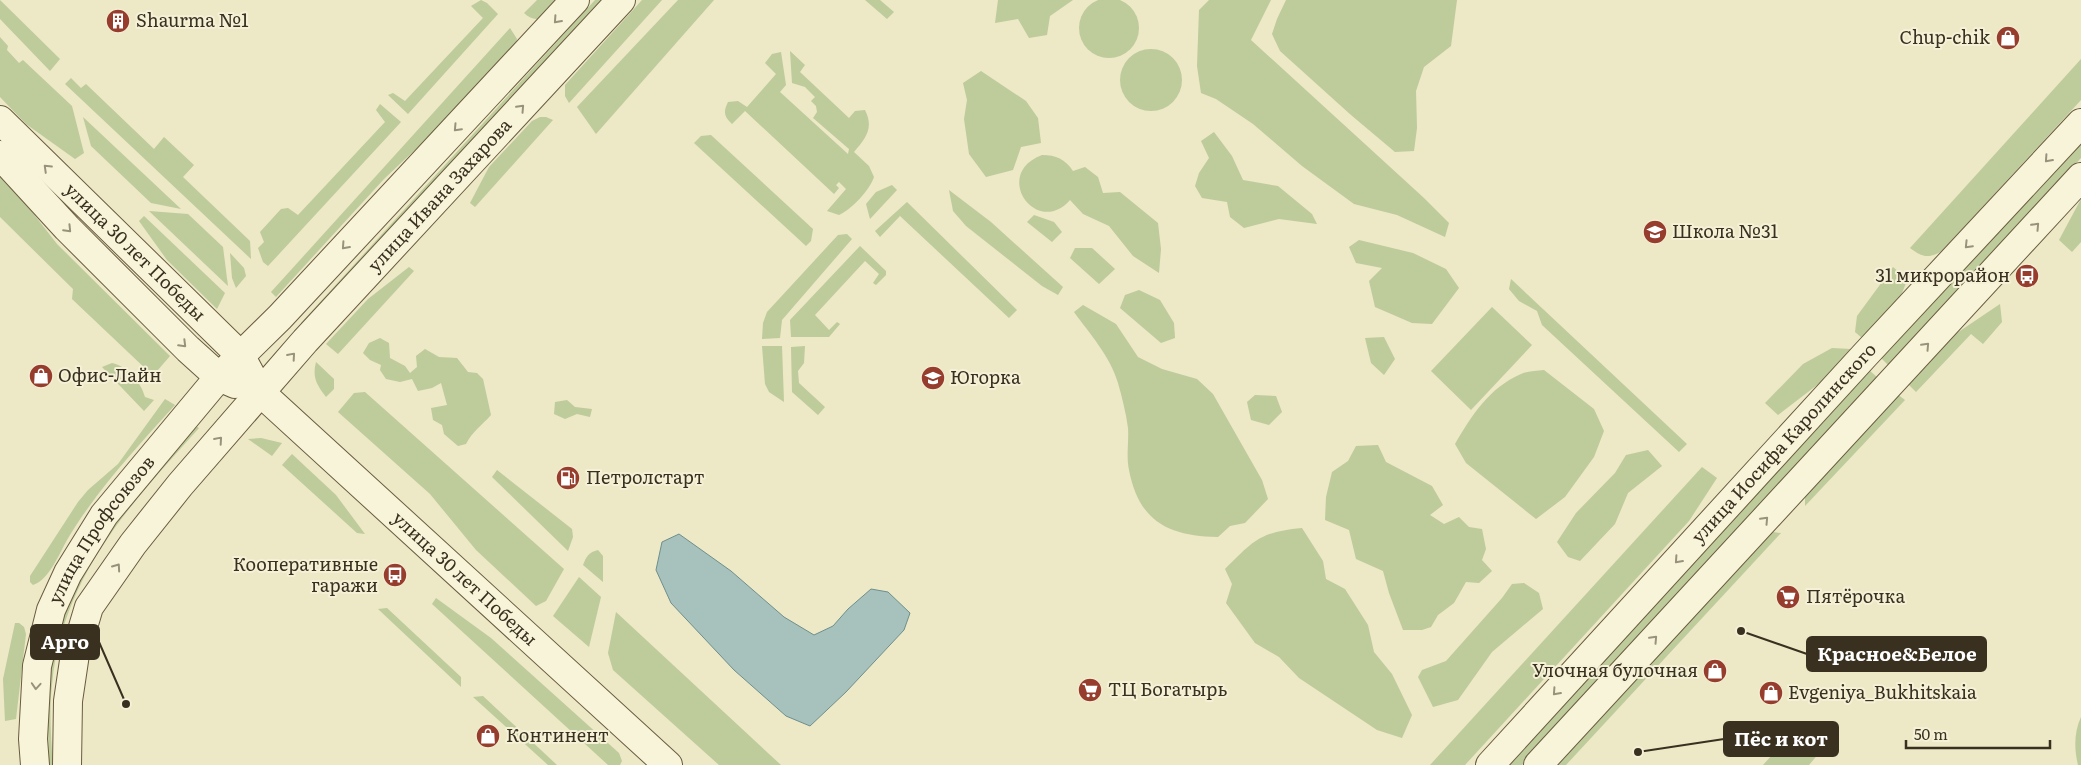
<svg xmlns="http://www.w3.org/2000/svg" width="2081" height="765" font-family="Literata,serif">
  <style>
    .green { fill: #becb9a }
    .water { fill: #a7c1bd; stroke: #6e8f8c }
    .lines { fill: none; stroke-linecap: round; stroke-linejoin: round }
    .secondary-casing { stroke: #6a5b3f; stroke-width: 30 }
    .secondary { stroke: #f8f4d9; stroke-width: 28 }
    .oneway { stroke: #98927c }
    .labels { text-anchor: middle; stroke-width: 4; stroke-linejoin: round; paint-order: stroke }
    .poi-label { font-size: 18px; fill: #393020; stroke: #f5f1d6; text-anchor: start }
    .street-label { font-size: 18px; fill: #393020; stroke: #f5f1d6 }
    .leader { fill: none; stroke: #393020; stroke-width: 2 }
    .callout-dot { fill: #393020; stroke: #f5f1d6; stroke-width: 2 }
    .callout { fill: #393020; stroke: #393020; stroke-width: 2 }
    .callout-label { font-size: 19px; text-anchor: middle; font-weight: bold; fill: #fff }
  </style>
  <rect width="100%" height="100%" fill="#ede8c6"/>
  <g class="green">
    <circle cx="1109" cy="28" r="30"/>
    <path d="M0,0L60,59L50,71L0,19Z"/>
    <path d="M481,0L487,3L498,14L408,114L388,95L393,93L405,101L483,18L471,6Z"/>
    <path d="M537,0H560C550,11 540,28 524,13Z"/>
    <path d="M595,0H607L308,328L301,323Z"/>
    <path d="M642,0H662L569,103L565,96V85Z"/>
    <path d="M678,0H714L596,134L577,107Z"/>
    <path d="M865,0H880L894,12L887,19Z"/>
    <path d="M998,0H1073L1050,16L1047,35L1029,38L1018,19L995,23Z"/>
    <path d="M1209,0H1271L1251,40L1424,198L1449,223L1445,237L1397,215L1354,204L1302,166L1253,124L1216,99L1201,93L1197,66L1199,10Z"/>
    <path d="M1286,0H1457L1451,46L1424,67L1416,91L1417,128L1414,151L1395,152L1351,115L1280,51L1272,34L1277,19Z"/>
    <path d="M510,28L517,39L515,49L443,127L419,146L384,179L276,297L271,292Z"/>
    <path d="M0,37L8,46L7,50L19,63L23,60L72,106L84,153L75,159L26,124L0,97Z"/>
    <circle cx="1151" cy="80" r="31"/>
    <path d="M790,51L805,65L800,72L849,118L855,111L865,110C874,128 866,138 854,152L869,166L874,177C869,191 852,209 839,215L827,211L846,189L839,182L836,185L839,188L834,194L745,111L732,124C724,117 723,112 728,102L738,101L747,107L776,74L765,63L772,54L781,52L786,85L780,92L848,154L849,149L813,118L817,112L816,106L811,101L815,97L805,87L792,83Z"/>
    <path d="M2081,59V100L1942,251C1928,259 1922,257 1910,248Z"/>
    <path d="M981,71L1026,101L1038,118L1041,143L1021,147L1013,170L986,177L969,154L964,119L967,100L963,83Z"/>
    <path d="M71,78L81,88L86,84L154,149L164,137L194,165L183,177L250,241L251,259L65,84Z"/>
    <path d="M380,104L401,122L268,266L263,262L258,248L264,242L260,232L281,209L288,208L298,215L385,122L376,110Z"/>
    <path d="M83,117L181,209L151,203L91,146Z"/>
    <path d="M540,117H546L553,120L475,207L470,203L489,167L532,121Z"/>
    <path d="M1214,132L1232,156L1243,180L1278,186L1312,214L1317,224L1279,219L1244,228L1230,217L1227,202L1202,198L1195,186L1199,173L1209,158L1201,141Z"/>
    <path d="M711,135L813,229L811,241L806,246L694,143L701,136Z"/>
    <path d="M2081,140V158L1889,366L1880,357Z"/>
    <path d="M1042,155C1056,155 1065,159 1073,171L1085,167L1098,177L1103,193L1120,192L1158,223L1161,249L1159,273L1133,256L1109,226L1083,214L1070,200C1037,238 991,174 1042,155Z"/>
    <path d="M0,176L22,199L57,244L170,356L157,371H148L72,299L73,289L0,217Z"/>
    <path d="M892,185L897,190L870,219L866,204L876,192Z"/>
    <path d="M949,190L991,222L1063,287L1058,295L1042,286L966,226L953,211Z"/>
    <path d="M2081,199V242L2072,252L2059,240Z"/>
    <path d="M907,202L1017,310L1009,318L900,216L880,237L875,231Z"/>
    <path d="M149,211L188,214L223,247L228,286Z"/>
    <path d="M1034,215L1054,222L1062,232L1052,242L1027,222Z"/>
    <path d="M144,216L225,293L217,309L167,260L139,221Z"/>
    <path d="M847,234L852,239L782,320L780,338L762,339L763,323L767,312L838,235Z"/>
    <path d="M1359,240L1413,253L1446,269L1459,288L1432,324L1412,323L1375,307L1369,281L1382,268L1356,263L1349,247Z"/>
    <path d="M860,246L886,271V275L876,285L873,283L879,274L865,261L815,315L829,330L837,322L840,324L829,337H791L790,320Z"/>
    <path d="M1075,248H1092L1115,269L1099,284L1070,258Z"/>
    <path d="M230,253L244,268L246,276L236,288L232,278Z"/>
    <path d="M409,267L414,271L338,354L326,344L368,299Z"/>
    <path d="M1893,267L1903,276L1906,283L1900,298L1862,338L1855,332L1857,316Z"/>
    <path d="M1511,279L1687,444L1679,452L1542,325L1537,311L1519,301L1509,289Z"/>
    <path d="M1139,290L1160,300L1174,323L1175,338L1161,343L1120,308L1125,295Z"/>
    <path d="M2000,304L2002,322L1983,344L1971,334L1916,392L1908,384L1954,335Z"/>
    <path d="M1083,305L1116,324L1138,357L1162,369L1197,379L1213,394L1262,480L1268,499L1245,523L1230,526L1218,537C1169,536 1139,522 1129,470C1126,456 1129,441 1128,428C1126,413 1122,397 1118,383C1110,356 1090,334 1074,312Z"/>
    <path d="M1492,307L1532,345L1471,410L1431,371Z"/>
    <path d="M1384,337L1395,359L1384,375L1371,363L1365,338Z"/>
    <path d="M380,338L389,343L390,358L405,366L410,373L417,367L416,356L425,349L439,357L457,358L468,372L477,373L483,379L491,415C482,425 472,432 466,444L458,446L444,434L442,425L433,420L431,408L447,405L441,383L432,388L418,391L412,379L400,382L386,379L380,370L381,365L370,360L363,353L369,343Z"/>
    <path d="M762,346H782L784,402L769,392L765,384Z"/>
    <path d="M805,346L804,363L798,371L799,383L825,407L818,415L792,392L791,347Z"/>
    <path d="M1832,348L1851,349L1821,382L1778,415L1765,403L1803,364Z"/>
    <path d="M316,362L334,379V389L326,397C317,385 312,378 316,362Z"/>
    <path d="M112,363C127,366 141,382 145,397L154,400L144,411L102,367Z"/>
    <path d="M1544,370L1594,409L1604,431L1594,457L1565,497L1536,519L1466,463L1455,444C1472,415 1489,388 1521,374C1527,371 1537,371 1544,370Z"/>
    <path d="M1869,370L1878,378L1522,765H1506Z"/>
    <path d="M365,392L564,569L546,601L536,606L476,550L430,494L338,412L354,393Z"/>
    <path d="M1897,394L1905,400L1805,506V494Z"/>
    <path d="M1255,395L1276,396L1282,412L1269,425L1251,420L1247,402Z"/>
    <path d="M165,399L175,405C136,448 96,491 67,540C59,554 49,580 33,585L30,582V576L78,502L88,490L118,464Z"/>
    <path d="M567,400L575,407L592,409L590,417L577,414L565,419L554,414L555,402Z"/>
    <path d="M194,425L199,428C130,505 62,576 52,685C49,711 51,739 53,765H49L47,685L58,628L76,582L102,535Z"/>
    <path d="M261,438L282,443L272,456L248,439Z"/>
    <path d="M1378,445L1386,462L1432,486L1443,505L1430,515L1444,524L1459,517L1469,527L1482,529L1486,549L1482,560L1492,571L1479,583L1466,582L1454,603L1438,615L1431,627L1422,630H1403L1389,593L1383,571L1356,559L1349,530L1325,520L1326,497L1332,472L1348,461L1356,446Z"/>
    <path d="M1648,450L1662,466L1628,493L1615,524L1580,561L1568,557L1557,542L1576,513L1615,473L1626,455Z"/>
    <path d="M292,454L336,495L365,534L357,533L282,465Z"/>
    <path d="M1702,467L1717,478L1689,521L1465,765H1430Z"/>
    <path d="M497,470L572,529L573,537L568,551L492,477Z"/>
    <path d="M1302,528L1323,561L1326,579L1345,589L1368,625L1374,652L1392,674L1412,715L1402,738L1377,730L1299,678L1279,657L1255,643L1226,603L1232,584L1225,569C1254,540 1260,532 1302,528Z"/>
    <path d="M1773,532L1781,533L1566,765H1556Z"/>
    <path d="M598,550L603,556V582L583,565C586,557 589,552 598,550Z"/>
    <path d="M579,577L601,597L589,647L553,616Z"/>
    <path d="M1524,583L1539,593L1543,609L1492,652L1458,700L1433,707L1418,677L1422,670L1446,661L1502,598L1512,584Z"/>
    <path d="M436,598L491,638L619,753L622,761L620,765H608L432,604Z"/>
    <path d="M387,608L461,677V687L378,609Z"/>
    <path d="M616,612L781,765H719L613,670L608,653Z"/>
    <path d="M15,623H19L24,627L26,634L16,719L5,721L3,679Z"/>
    <path d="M483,696L557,765H548L473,697Z"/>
    <path d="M2081,717V765H2078C2074,749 2074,732 2081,717Z"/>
    <path d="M1800,724L1825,746L1809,765H1763Z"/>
  </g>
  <path class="water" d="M679,534L731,571L784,617L814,635L833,626L848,609L871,589L888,592L910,613L904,630L846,692L810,726L786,716L734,670L671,603L656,570L662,542Z"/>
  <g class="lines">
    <g class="secondary-casing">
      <g id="secondary">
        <path id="s1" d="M0,120L240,355L260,392L668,765"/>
        <path d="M0,155L67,228L188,349L219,377L235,384"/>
        <path id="s2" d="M35,765L33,739L37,666L51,610L68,573L104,515L219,377L280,317L575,0"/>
        <path id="s3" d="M67,765L68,701L75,654L89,607L133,544L180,485L305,341L621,0"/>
        <path id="s4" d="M1490,765L1864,356L2081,123"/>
        <path d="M1538,765L2081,177"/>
      </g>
    </g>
    <use href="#secondary" class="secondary"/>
  </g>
  <defs><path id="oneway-chevron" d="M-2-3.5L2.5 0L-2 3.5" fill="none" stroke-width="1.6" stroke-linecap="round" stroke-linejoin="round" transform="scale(1.25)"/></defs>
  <g class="oneway">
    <use href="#oneway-chevron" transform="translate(557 20) rotate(132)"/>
    <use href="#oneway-chevron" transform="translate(521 108) rotate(-47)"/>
    <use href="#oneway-chevron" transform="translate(457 128) rotate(133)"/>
    <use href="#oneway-chevron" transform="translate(2048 159) rotate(132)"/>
    <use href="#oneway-chevron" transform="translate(47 168) rotate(-136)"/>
    <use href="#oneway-chevron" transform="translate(2036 226) rotate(-47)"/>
    <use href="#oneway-chevron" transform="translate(68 229) rotate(46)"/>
    <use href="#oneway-chevron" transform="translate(1968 245) rotate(134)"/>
    <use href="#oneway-chevron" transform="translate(345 246) rotate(132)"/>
    <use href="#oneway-chevron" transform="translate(183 344) rotate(45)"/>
    <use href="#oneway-chevron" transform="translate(1926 346) rotate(-47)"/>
    <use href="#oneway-chevron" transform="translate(292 356) rotate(-49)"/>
    <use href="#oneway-chevron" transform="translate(219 440) rotate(-49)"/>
    <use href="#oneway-chevron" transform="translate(1765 520) rotate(-47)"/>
    <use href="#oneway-chevron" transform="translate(1678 560) rotate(132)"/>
    <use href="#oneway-chevron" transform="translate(117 567) rotate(-55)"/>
    <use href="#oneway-chevron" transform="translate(1654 639) rotate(-47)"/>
    <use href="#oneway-chevron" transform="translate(36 686) rotate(94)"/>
    <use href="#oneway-chevron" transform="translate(1556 692) rotate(132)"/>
  </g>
  <defs>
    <g id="building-disc" transform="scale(1.25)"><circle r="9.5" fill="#963d2e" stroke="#f5f1d6"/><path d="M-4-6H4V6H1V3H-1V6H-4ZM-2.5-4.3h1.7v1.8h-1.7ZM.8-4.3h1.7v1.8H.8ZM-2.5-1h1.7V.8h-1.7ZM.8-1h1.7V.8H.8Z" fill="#fff"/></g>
    <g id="shop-disc" transform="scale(1.25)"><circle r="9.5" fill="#963d2e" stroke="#f5f1d6"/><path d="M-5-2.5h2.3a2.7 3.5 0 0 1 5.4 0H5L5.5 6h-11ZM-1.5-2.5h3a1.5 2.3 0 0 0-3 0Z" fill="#fff"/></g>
    <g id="school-disc" transform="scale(1.25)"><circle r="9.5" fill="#963d2e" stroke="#f5f1d6"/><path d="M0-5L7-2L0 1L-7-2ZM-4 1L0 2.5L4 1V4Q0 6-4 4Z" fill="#fff"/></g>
    <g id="bus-disc" transform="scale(1.25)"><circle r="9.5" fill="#963d2e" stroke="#f5f1d6"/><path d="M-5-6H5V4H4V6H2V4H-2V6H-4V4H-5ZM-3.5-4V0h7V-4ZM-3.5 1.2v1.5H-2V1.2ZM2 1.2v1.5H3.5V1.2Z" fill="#fff"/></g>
    <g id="fuel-disc" transform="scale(1.25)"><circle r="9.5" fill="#963d2e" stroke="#f5f1d6"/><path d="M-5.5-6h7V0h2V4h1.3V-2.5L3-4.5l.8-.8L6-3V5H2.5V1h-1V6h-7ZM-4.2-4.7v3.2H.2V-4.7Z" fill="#fff"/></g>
    <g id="supermarket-disc" transform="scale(1.25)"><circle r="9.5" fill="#963d2e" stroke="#f5f1d6"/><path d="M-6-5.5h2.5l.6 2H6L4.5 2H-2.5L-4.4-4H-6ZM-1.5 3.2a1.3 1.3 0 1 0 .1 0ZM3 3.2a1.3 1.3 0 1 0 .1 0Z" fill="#fff"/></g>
  </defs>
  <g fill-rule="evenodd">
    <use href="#building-disc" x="118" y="21"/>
    <use href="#shop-disc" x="2008" y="38"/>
    <use href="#school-disc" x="1655" y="232"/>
    <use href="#bus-disc" x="2027" y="276"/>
    <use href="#shop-disc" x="41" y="376"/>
    <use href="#school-disc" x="933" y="378"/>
    <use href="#fuel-disc" x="568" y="478"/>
    <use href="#bus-disc" x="395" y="575"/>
    <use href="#supermarket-disc" x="1788" y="597"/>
    <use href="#shop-disc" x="1715" y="671"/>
    <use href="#supermarket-disc" x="1090" y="690"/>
    <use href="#shop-disc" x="1771" y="693"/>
    <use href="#shop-disc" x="488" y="736"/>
  </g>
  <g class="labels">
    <g class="poi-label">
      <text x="136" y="27">Shaurma №1</text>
      <text x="1990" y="44" text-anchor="end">Chup-chik</text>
      <text x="1672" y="238">Школа №31</text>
      <text x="2010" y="282" text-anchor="end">31 микрорайон</text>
      <text x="58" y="382">Офис-Лайн</text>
      <text x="950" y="384">Югорка</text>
      <text x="586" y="484">Петролстарт</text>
      <text x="378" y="571" text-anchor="end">Кооперативные<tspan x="378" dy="21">гаражи</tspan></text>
      <text x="1806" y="603">Пятёрочка</text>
      <text x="1698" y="677" text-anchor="end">Улочная булочная</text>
      <text x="1108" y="696">ТЦ Богатырь</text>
      <text x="1788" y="699">Evgeniya_Bukhitskaia</text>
      <text x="506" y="742">Континент</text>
    </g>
    <g class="street-label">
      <text dy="6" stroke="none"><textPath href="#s3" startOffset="702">улица Ивана Захарова</textPath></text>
      <text dy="6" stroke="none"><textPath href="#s1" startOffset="189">улица 30 лет Победы</textPath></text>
      <text dy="6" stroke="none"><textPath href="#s4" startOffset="436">улица Иосифа Каролинского</textPath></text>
      <text dy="6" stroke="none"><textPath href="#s2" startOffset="252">улица Профсоюзов</textPath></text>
      <text dy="6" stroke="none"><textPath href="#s1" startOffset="655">улица 30 лет Победы</textPath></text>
    </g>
  </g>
  <path class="leader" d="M126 704L99 642M1741 631L1807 654M1638 752L1724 739"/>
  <g class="callout-dot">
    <circle cx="126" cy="704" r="5"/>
    <circle cx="1741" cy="631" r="5"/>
    <circle cx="1638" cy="752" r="5"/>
  </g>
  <g class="callout">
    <rect x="31" y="625" width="68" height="34" rx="5"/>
    <rect x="1807" y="637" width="179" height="34" rx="5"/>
    <rect x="1724" y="722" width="114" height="34" rx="5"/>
  </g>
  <g class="callout-label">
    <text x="65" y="649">Арго</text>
    <text x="1897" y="661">Красное&amp;Белое</text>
    <text x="1781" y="746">Пёс и кот</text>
  </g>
  <path d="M1906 740v8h144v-8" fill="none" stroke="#393020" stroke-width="2.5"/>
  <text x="1914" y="740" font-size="15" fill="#393020" stroke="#f5f1d6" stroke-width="4" paint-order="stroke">50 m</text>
</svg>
